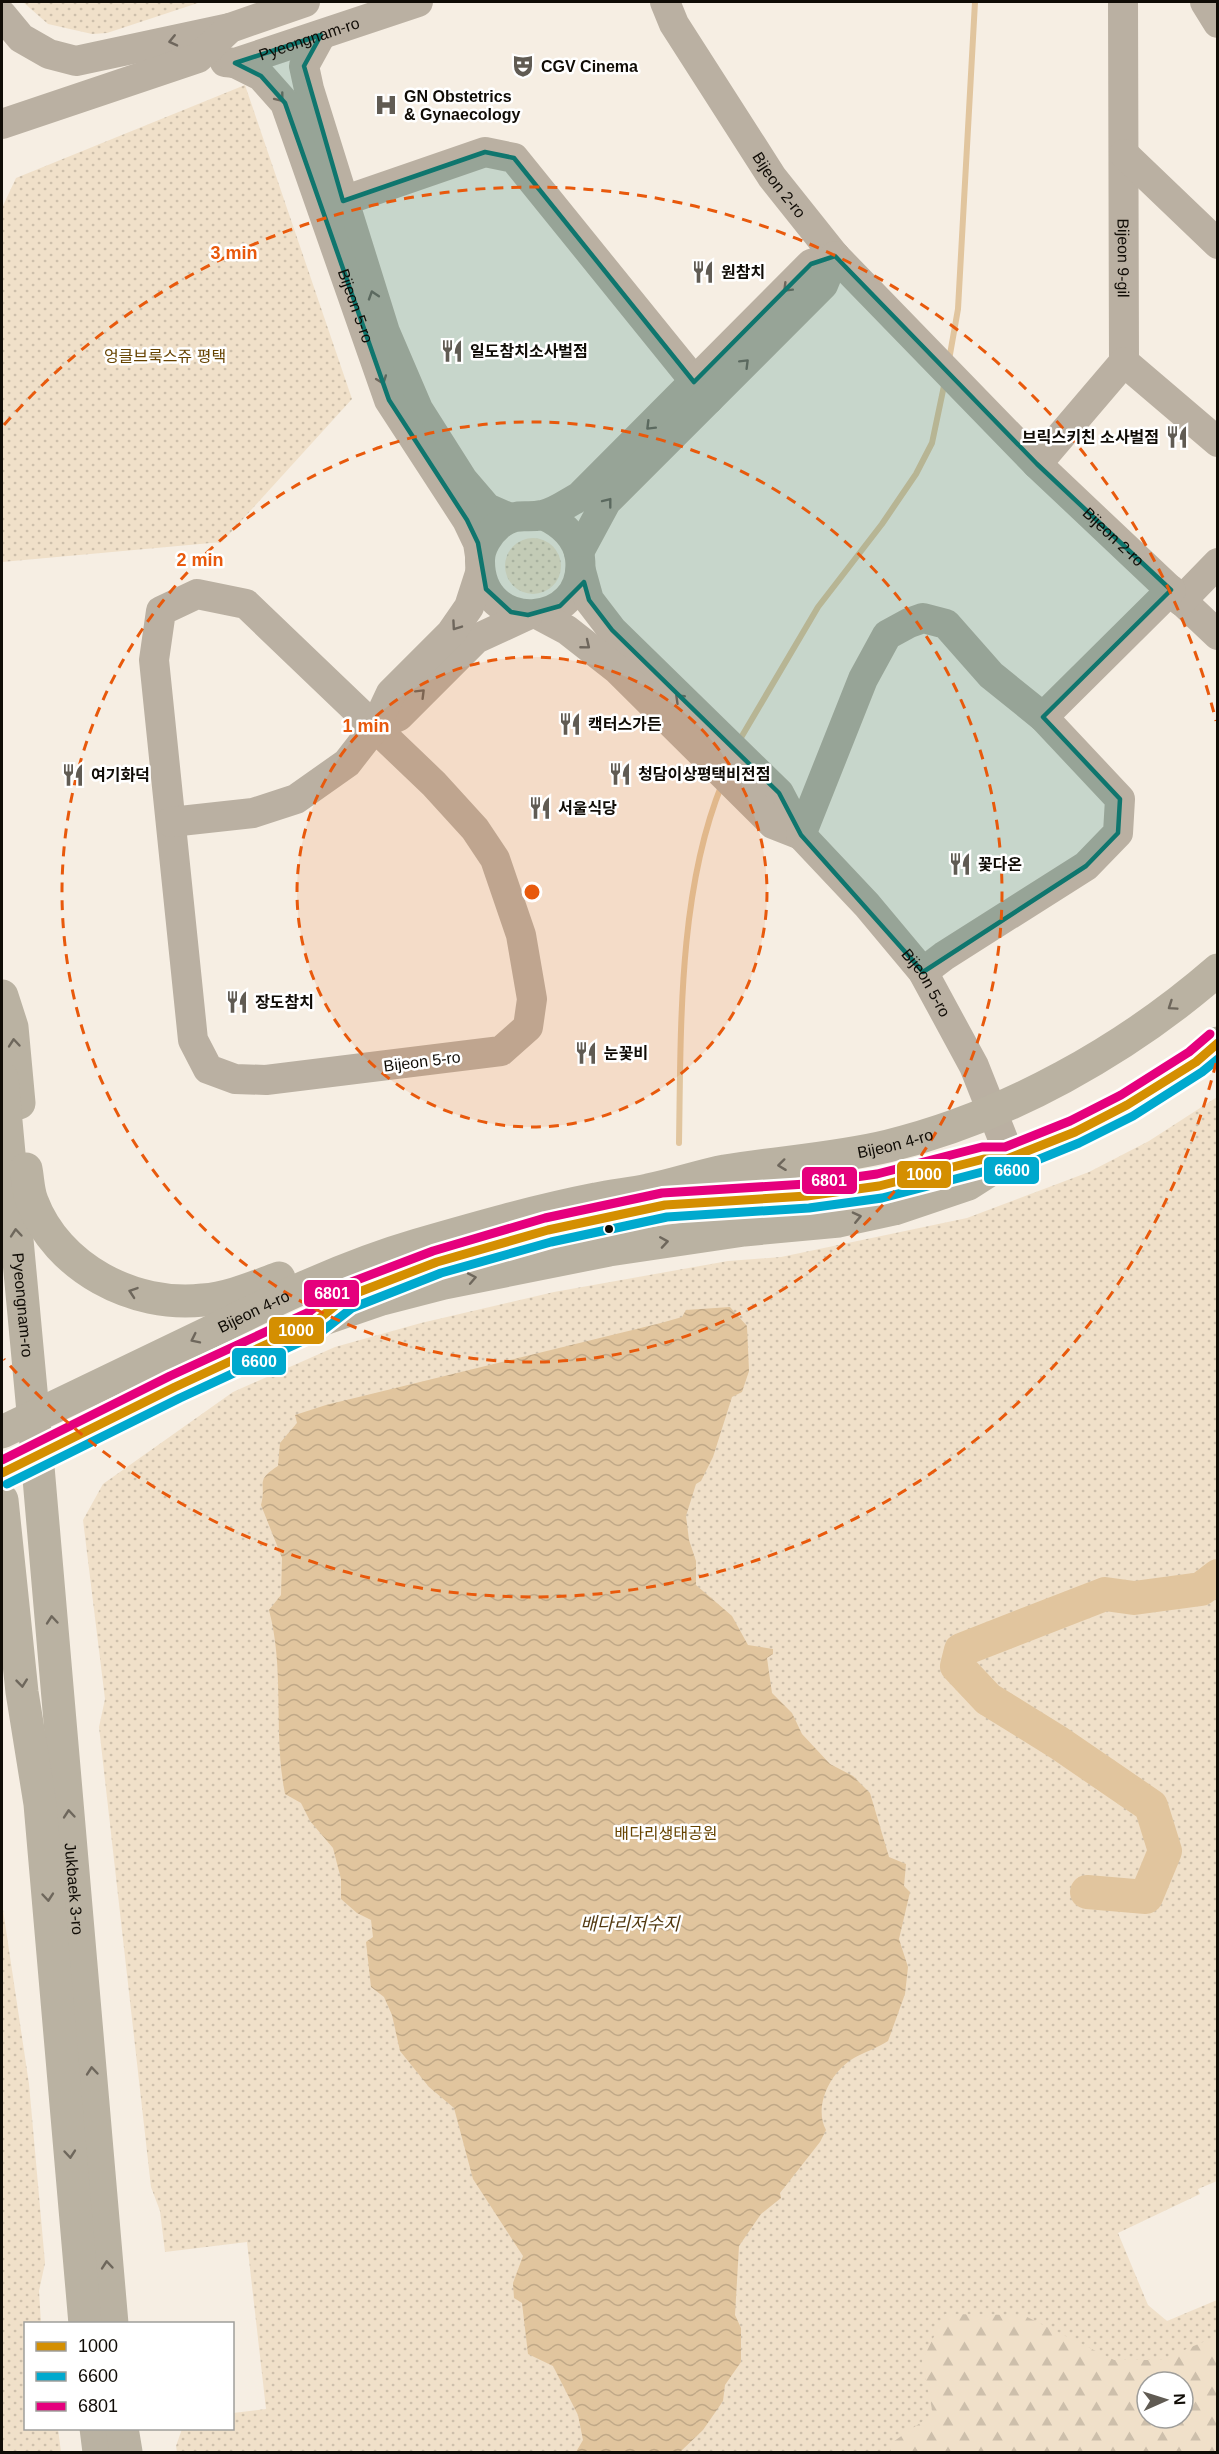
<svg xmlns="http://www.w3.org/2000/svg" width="1219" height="2454" font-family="Helvetica,'Noto Sans KR',sans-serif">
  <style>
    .green { fill: url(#green-dots); fill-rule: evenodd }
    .forest { fill: url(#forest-firs); fill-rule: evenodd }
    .water { fill: url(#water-waves) }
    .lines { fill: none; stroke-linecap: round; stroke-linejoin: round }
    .stream { stroke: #e1c59e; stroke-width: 6 }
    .river { stroke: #e1c59e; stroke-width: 34 }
    .minor { stroke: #bab0a2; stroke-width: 30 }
    .major { stroke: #bab2a2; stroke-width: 33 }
    .bus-1-casing { stroke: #fff; stroke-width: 14 }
    .bus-2-casing { stroke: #fff; stroke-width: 14 }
    .bus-3-casing { stroke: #fff; stroke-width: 14 }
    .bus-1 { stroke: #d48f01; stroke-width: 9 }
    .bus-2 { stroke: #00a9ce; stroke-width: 9 }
    .bus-3 { stroke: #e5007d; stroke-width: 9 }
    .oneway { stroke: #6e665c }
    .oneway2 { stroke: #6e675c }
    .marked { fill: #0f766e; fill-opacity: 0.2; stroke: #0f766e; stroke-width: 4.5; stroke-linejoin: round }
    .ring { fill: none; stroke: #e8590c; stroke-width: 3; stroke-dasharray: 10 8 }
    .bus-dot { fill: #100c06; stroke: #fff; stroke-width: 2 }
    .labels { text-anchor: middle; stroke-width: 5; stroke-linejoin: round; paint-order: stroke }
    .street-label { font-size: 16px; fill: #100c06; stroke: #fff }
    .poi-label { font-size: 16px; font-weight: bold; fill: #100c06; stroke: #fff; text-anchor: start }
    .park-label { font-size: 16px; fill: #664300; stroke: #fff }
    .water-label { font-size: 18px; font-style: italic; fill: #523911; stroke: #fff }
    .centre { fill: #e8590c; stroke: #fff; stroke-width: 3 }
    .ring-label { font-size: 18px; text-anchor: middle; font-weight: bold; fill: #e8590c; stroke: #fff; stroke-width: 5; stroke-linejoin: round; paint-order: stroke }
    .line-badge { stroke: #fff; stroke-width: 2 }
    .badge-label { font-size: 16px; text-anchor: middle; font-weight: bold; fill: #fff }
  </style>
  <defs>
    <pattern id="green-dots" width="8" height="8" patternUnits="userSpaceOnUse" patternTransform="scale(1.5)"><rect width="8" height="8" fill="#f0e0c9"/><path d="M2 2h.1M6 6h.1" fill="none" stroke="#cdbfab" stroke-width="1.8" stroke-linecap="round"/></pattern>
    <pattern id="forest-firs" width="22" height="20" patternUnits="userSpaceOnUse" patternTransform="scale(1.5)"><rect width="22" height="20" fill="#f0e0c9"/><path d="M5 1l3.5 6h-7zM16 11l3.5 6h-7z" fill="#cdbfab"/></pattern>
    <pattern id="water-waves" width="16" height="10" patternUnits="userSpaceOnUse" patternTransform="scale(1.5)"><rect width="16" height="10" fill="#e1c59e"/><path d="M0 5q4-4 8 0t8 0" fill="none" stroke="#c0a887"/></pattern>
  </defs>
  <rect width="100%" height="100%" fill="#f6eee3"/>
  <g class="green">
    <path d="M23,2H201L107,33L92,34L48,24Z"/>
    <path d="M245,85L352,399L222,542L2,562V208L16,178Z"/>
    <circle cx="533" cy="566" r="28"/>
    <path d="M1217,1097V2181L1198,2189L1200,2194L1118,2233L1148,2305L1167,2321L1217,2300V2452H177L176,2446L182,2429L232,2428L233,2413L266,2409L247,2242L165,2252L160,2211L151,2187L99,1727L105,1699L83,1520L103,1484L233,1392L335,1347L421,1323L554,1292L728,1261L781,1257L967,1218L1089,1172L1149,1141ZM1147,2382H1183V2418H1147Z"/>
    <path d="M2,1903L29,2084L45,2263L39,2291L41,2323L26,2324V2428L58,2429L61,2452H2Z"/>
  </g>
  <path class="forest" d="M945,2314L1023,2315L1114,2360H1161L1217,2336V2452H891L890,2444L933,2414L922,2361ZM1147,2382H1183V2418H1147Z"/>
  <path class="water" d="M730,1307L747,1326L749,1371L742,1392L732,1397L713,1457L701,1481L696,1484L686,1516L689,1540L696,1561V1585L732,1616L748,1645L773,1649V1654L767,1658L772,1693L792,1713L802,1734L830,1764L853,1776L870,1793L889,1857L906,1864L904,1886L910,1892L899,1939L908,1967L905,1994L888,2041C877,2048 865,2052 854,2058C831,2071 813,2106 826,2130L820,2142L780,2193L781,2198L761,2214L739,2246L735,2315L741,2328V2362L725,2385L723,2401L703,2430L680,2452H576L583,2440L578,2415L553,2366L528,2354L522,2303L514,2298L513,2283L523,2256L473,2179L454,2108L429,2087L400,2051L392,2015L384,1997L371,1987L366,1942L373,1937L371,1920L357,1913L341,1899V1879L333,1848L310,1821L301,1803L285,1794C273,1733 285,1670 269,1610L281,1595L282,1558L261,1505C267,1483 254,1481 278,1466L280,1443L297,1423L295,1415L326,1405L661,1323L682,1317L686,1310Z"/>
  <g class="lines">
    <g class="stream">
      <path d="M949,360L958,309L975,2"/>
      <path d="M739,741L818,607L882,524L916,474L932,443L945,381"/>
      <path d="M679,1143C681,1028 678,892 722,784"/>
    </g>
    <path class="river" d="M1087,1892L1146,1897L1165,1851L1151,1806L1059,1743L988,1699L957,1666L961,1650L1105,1594L1134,1598L1201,1589L1218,1576"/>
    <g class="minor">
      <path id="s1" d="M665,2L674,24L772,177L835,256L1037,464L1218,635"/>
      <path id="s2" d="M1123,2L1124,362"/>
      <path d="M1205,2L1218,23"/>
      <path d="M2,15L21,38L49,54L76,61L230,28"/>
      <path d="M321,35L304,66L309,89L385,332L418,409L463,480L487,508L510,518"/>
      <path id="s3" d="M225,62L235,63L418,2"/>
      <path id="s4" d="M235,63L261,76L285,103L389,400L467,520L478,543L480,556"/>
      <path d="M2,124L198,58L230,28L305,2"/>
      <path d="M1124,154L1218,244"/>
      <path d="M343,201L485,152L514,158L709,399"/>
      <path d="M1037,464L1124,362L1218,442"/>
      <path d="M543,515C561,523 577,536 580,558C588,629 479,636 480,560C480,548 489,533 499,525C518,511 524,519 542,515C555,513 569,502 579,497L811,264L835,256"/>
      <path d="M579,552L606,502L823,285L835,256"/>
      <path id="s5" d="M581,571L589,600L612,630L779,793L801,835L867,905L923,972L974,1066L1003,1139L1007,1159"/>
      <path d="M197,594L246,604L434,784L475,829L495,859L521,935L532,999L528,1027L501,1051L266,1080L235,1079L208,1069L193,1040L154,660L161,611Z"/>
      <path d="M1181,601L1218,563"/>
      <path d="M537,614L567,630L618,670L773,824L801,835"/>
      <path d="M375,727L399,716L476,639L528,615"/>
      <path d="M171,822L253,813L296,799L347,763L375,727L391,693L451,633L469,607L480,573"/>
      <path d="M801,835L863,679L887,635L909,623L923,618L946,624L991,675L1043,717"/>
      <path d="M923,972L944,956L1086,866L1118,833L1120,799L1043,717L1171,590"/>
    </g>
    <g class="major">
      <path d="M2,996L12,1027L19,1103"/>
      <path id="s6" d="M2,1078L37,1455L112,2324"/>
      <path d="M26,1169C28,1179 28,1191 32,1201C57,1268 134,1308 203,1300C229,1298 254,1287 279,1278"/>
      <path id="s7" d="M2,1432C71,1399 140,1365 210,1332C277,1299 345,1266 417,1245C476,1228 535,1211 596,1199C613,1195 631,1194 648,1190C674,1185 699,1176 725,1171C779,1162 834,1159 888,1146C1007,1117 1126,1050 1218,970"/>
      <path d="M2,1473L175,1387L315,1322L382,1299L444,1283L609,1250L744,1230L839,1221L894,1209L968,1184L1007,1159L1075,1132L1127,1105L1196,1062L1218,1043"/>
      <path d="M2,1500L22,1692L40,1804L85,2324"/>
      <path d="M96,2428L99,2452"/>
      <path d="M122,2428L126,2452"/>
    </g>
    <g class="bus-1-casing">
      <path id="bus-1" d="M2,1473L175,1387L315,1322L346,1297L437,1262L548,1230L665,1205L807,1196L879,1186L984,1159H1007L1075,1132L1127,1105L1196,1062L1218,1043"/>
    </g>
    <g class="bus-2-casing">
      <path id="bus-2" d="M7,1484L180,1398L320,1333L352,1308L441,1273L551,1242L667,1217L809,1208L882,1198L986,1171H1010L1079,1143L1133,1116L1202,1072L1218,1059"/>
    </g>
    <g class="bus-3-casing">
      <path id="bus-3" d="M2,1460L170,1376L309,1312L341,1286L433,1251L545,1218L662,1193L806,1184L877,1174L982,1147H1005L1070,1121L1121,1095L1189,1052L1210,1034"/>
    </g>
    <use href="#bus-1" class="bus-1"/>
    <use href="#bus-2" class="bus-2"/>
    <use href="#bus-3" class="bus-3"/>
  </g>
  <defs><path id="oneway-chevron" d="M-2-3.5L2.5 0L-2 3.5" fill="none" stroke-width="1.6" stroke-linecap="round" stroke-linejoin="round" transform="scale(1.5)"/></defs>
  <g class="oneway">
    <use href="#oneway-chevron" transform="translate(173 41) rotate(167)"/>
    <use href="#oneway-chevron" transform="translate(280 98) rotate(52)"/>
    <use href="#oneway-chevron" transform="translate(787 288) rotate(135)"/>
    <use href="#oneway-chevron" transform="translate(373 295) rotate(-108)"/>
    <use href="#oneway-chevron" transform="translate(745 363) rotate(-45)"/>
    <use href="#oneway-chevron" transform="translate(382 380) rotate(70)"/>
    <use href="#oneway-chevron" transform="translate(650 426) rotate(135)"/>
    <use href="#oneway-chevron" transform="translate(608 502) rotate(-52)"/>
    <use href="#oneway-chevron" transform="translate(456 626) rotate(125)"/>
    <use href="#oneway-chevron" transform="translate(586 645) rotate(39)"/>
    <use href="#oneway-chevron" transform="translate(421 693) rotate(-45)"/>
    <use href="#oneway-chevron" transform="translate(679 698) rotate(-136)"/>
  </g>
  <g class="oneway2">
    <use href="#oneway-chevron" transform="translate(1172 1006) rotate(146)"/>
    <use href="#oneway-chevron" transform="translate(14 1043) rotate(-95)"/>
    <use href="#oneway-chevron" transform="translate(782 1165) rotate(173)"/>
    <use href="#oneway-chevron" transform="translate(857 1217) rotate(-13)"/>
    <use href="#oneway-chevron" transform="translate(16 1233) rotate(-95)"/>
    <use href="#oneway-chevron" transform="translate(664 1242) rotate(-9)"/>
    <use href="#oneway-chevron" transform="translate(472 1278) rotate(-11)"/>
    <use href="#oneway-chevron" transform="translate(133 1292) rotate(-161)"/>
    <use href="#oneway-chevron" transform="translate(195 1339) rotate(154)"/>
    <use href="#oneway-chevron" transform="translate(52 1620) rotate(-95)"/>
    <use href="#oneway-chevron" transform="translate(22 1683) rotate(84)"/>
    <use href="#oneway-chevron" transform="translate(69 1814) rotate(-95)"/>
    <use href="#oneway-chevron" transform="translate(48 1897) rotate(85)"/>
    <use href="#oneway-chevron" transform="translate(92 2071) rotate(-95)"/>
    <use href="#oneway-chevron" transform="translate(70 2154) rotate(85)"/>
    <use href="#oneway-chevron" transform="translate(107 2265) rotate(-95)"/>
  </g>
  <path class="marked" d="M321,35L304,66L343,201L485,152L514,158L694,382L811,264L835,256L1037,464L1171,590L1043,717L1120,799L1118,833L1086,866L923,972L801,835L779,793L612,630L589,600L584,582L560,606L528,615L511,612L486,589L478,543L467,520L389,400L285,103L261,76L235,63Z"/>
  <circle cx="532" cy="892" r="235" fill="#e8590c" fill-opacity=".12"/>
  <g class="ring">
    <circle cx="532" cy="892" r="235"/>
    <circle cx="532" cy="892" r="470"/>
    <path d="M1216 1063A705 705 0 0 1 4 1359M4 425A705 705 0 0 1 1216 721"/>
  </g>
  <defs>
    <g id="theatre-bare" transform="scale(1.8)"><path d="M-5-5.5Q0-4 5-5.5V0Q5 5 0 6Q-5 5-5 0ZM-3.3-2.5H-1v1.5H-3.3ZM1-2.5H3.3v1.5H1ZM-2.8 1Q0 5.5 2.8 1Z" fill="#605b53" stroke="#fff" stroke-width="2.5" paint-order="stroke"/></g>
    <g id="hospital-bare" transform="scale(1.8)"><path d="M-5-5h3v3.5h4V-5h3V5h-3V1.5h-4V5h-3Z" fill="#605b53" stroke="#fff" stroke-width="2.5" paint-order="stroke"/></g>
    <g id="restaurant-bare" transform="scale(1.8)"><path d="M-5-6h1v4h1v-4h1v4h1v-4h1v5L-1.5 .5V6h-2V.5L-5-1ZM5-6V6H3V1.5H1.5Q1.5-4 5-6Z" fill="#605b53" stroke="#fff" stroke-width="2.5" paint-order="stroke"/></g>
  </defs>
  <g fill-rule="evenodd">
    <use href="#theatre-bare" x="523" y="66"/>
    <use href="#hospital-bare" x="386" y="105"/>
    <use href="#restaurant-bare" x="703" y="272"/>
    <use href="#restaurant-bare" x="452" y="351"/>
    <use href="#restaurant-bare" x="1177" y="437"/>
    <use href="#restaurant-bare" x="570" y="724"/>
    <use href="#restaurant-bare" x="620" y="774"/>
    <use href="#restaurant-bare" x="73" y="775"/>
    <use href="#restaurant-bare" x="540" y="808"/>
    <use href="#restaurant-bare" x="960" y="864"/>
    <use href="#restaurant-bare" x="237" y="1002"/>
    <use href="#restaurant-bare" x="586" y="1053"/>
  </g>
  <circle class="bus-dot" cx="609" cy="1229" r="5"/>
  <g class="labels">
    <g class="street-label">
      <text dy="6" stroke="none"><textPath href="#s3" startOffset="88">Pyeongnam-ro</textPath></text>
      <text dy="6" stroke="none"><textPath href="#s1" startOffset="216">Bijeon 2-ro</textPath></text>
      <text dy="6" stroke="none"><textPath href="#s2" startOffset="256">Bijeon 9-gil</textPath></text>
      <text dy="6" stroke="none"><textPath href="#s4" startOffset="280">Bijeon 5-ro</textPath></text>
      <text dy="6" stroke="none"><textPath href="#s1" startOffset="702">Bijeon 2-ro</textPath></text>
      <text dy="6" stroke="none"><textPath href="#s5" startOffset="543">Bijeon 5-ro</textPath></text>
      <text transform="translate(422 1061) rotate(-7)" y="6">Bijeon 5-ro</text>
      <text dy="6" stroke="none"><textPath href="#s7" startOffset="945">Bijeon 4-ro</textPath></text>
      <text dy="6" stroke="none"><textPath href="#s6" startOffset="228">Pyeongnam-ro</textPath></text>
      <text dy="6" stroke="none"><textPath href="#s7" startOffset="279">Bijeon 4-ro</textPath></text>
      <text dy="6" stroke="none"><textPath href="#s6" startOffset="814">Jukbaek 3-ro</textPath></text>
    </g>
    <g class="poi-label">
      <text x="541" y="72">CGV Cinema</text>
      <text x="404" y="102">GN Obstetrics<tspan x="404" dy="18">&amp; Gynaecology</tspan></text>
      <text x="721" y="278">원참치</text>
      <text x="470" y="357">일도참치소사벌점</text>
      <text x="1159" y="443" text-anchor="end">브릭스키친 소사벌점</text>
      <text x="588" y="730">캑터스가든</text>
      <text x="638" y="780">청담이상평택비전점</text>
      <text x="91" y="781">여기화덕</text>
      <text x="558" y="814">서울식당</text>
      <text x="978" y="870">꽃다온</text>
      <text x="255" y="1008">장도참치</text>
      <text x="604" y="1059">눈꽃비</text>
    </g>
    <g class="park-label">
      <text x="165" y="362">엉클브룩스쥬 평택</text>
      <text x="666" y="1839">배다리생태공원</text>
    </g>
    <g class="water-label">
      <text x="630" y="1930">배다리저수지</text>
    </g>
  </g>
  <circle cx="532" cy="892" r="9" class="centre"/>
  <g class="ring-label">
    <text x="234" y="259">3 min</text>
    <text x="200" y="566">2 min</text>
    <text x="366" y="732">1 min</text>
  </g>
  <g class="line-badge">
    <rect x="983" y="1156" width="57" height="29" rx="6" fill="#00a9ce"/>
    <rect x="896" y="1160" width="56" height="29" rx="6" fill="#d48f01"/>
    <rect x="801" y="1166" width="57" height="29" rx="6" fill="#e5007d"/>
    <rect x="303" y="1279" width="57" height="29" rx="6" fill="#e5007d"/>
    <rect x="268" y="1316" width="57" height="29" rx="6" fill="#d48f01"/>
    <rect x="231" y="1347" width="56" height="29" rx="6" fill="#00a9ce"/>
  </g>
  <g class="badge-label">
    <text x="1012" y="1176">6600</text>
    <text x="924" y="1180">1000</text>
    <text x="829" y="1186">6801</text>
    <text x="332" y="1299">6801</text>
    <text x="296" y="1336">1000</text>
    <text x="259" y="1367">6600</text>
  </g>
  <rect width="1219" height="2454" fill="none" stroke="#100c06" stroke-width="6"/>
  <rect x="24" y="2322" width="210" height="108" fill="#ffffff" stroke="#9f9e9b" stroke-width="1.5"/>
  <rect x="36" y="2342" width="30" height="9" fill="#d48f01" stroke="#9f9e9b" stroke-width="1.5"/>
  <text x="78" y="2352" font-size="18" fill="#100c06">1000</text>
  <rect x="36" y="2372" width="30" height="9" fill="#00a9ce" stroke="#9f9e9b" stroke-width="1.5"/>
  <text x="78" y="2382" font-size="18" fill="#100c06">6600</text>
  <rect x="36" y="2402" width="30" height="9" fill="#e5007d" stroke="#9f9e9b" stroke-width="1.5"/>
  <text x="78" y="2412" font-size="18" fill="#100c06">6801</text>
  <g transform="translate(1165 2400) rotate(87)"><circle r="28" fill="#ffffff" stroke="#9f9e9b" stroke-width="1.5"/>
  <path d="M0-4.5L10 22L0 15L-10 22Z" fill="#605b53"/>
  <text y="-9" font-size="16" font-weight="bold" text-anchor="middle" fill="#100c06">N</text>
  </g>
</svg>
